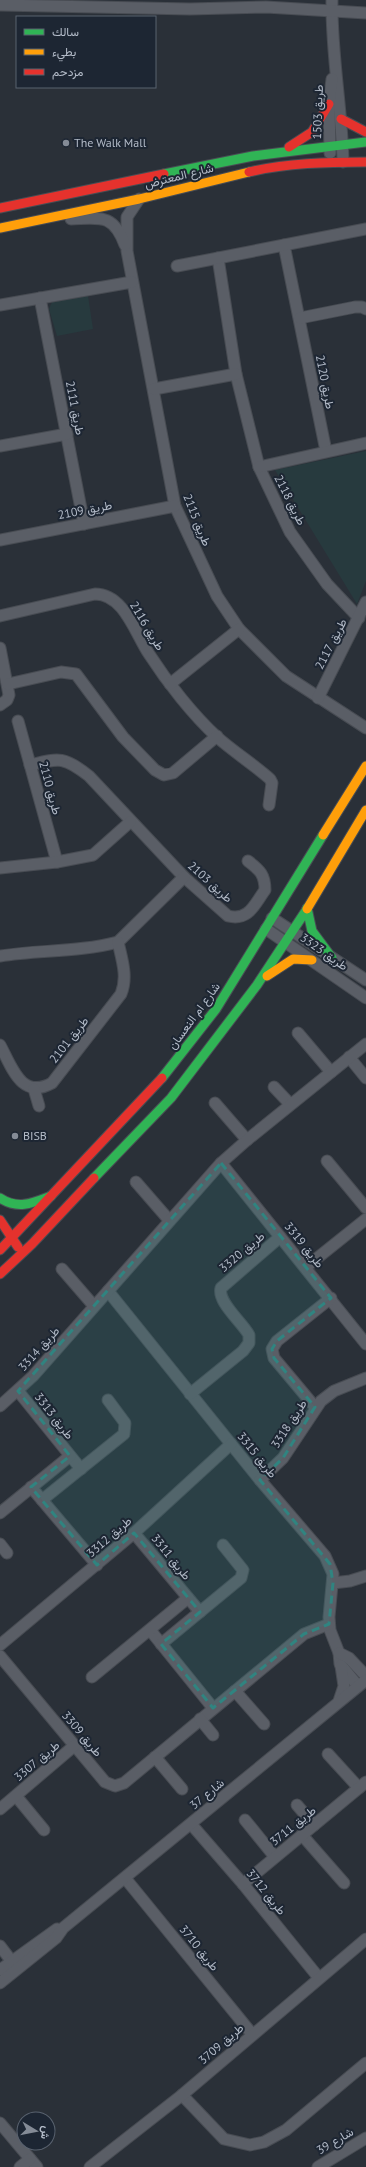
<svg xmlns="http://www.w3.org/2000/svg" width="366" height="2167" font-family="'PT Sans',Vazirmatn,sans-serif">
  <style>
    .green { fill: #273a3e }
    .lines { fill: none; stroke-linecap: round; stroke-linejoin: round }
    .street-casing { stroke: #484c53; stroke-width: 13 }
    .fast-casing { stroke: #484c53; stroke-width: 11 }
    .slow-casing { stroke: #484c53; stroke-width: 11 }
    .jam-casing { stroke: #484c53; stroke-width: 11 }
    .street { stroke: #5a5e66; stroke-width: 11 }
    .fast { stroke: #30b455; stroke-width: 9 }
    .slow { stroke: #ff9f0a; stroke-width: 9 }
    .jam { stroke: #e5322d; stroke-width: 9 }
    .marked { fill: #308480; fill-opacity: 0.2; stroke: #308480; stroke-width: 3; stroke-dasharray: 8 5; stroke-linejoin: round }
    .poi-dot { fill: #848b96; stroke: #1d2633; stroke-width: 1.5 }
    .labels { text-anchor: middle; stroke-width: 4; stroke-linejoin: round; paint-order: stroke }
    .street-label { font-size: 12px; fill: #b4bcc9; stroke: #1d2633 }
    .poi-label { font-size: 12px; fill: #b4bcc9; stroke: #1d2633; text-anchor: start }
  </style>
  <rect width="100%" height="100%" fill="#2a3038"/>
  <g class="green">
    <path d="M88,296L93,329L57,336L49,309L52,302Z"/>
    <path d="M366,451V581L357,604L275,470Z"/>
  </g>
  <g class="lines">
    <g class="street-casing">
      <g id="street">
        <path d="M332,0C331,54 342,107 343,162"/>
        <path d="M0,5L190,9L266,7L366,13"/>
        <path d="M330,153L329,104L332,79"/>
        <path d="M139,199L127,217V251L175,506L217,596L239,629L286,676L366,728"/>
        <path d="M71,219C100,218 113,213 125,245"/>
        <path d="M284,245L326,451"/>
        <path d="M218,258L236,374L259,467L290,532L327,584L359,618"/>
        <path d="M177,266L366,229"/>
        <path d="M40,298L84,524"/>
        <path d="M0,305L132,282"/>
        <path d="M300,318L355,307H362L366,309"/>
        <path d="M154,389L236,374"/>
        <path d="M0,446L67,434"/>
        <path d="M259,467L366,443"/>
        <path d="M0,540L175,506"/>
        <path d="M0,616L95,594C124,594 135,633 149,654C167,682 193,715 217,737C234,752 253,764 270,779L272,783L269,805"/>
        <path d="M0,648L9,695L7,700L0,705"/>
        <path d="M8,684L61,672L76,674L123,737L155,770L164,775L173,773L217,736"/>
        <path d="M170,684L239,629"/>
        <path d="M318,698L366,602"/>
        <path d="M18,721L57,862"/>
        <path d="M30,765C59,758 64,756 89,776L184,877L228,916C249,921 254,905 265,890C265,875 260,870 248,861"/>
        <path d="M0,868L57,862L93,855L130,822"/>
        <path d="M272,918L366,980"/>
        <path d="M266,929L366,998"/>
        <path d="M0,956C39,950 80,952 118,942L184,877"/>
        <path d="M298,1033L331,1072"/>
        <path d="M0,1045C12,1067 21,1100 52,1083L121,994C128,977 122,960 118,942"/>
        <path d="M349,1057L366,1078"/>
        <path d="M274,1087L290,1104"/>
        <path d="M34,1089L39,1106"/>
        <path d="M215,1103L247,1140"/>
        <path d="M327,1161L366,1208"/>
        <path d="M221,1163L366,1344"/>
        <path d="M136,1182L169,1220"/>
        <path d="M306,1267L366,1219"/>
        <path d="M62,1269L94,1306"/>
        <path d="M108,1291L260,1480L325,1556L333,1574L329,1617L330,1630L339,1653L340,1664L358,1686"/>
        <path d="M18,1391L81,1469"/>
        <path d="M190,1394L243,1351L249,1343V1335C242,1322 217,1302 221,1288L280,1237"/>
        <path d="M0,1406L33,1376L221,1163L247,1140L366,1044"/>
        <path d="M315,1407L274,1358L272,1349L277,1341L331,1298"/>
        <path d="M260,1480L283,1458L321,1401L334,1391L366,1378"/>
        <path d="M31,1487L97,1565"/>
        <path d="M42,1500L124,1434L125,1423L108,1400"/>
        <path d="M0,1513L70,1456"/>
        <path d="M134,1533L200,1612"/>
        <path d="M0,1544L7,1553"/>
        <path d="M333,1583L350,1581L366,1576"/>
        <path d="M150,1630L213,1708"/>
        <path d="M161,1644L241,1578L243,1570L223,1545"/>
        <path d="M0,1645L134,1533L231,1444"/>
        <path d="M339,1653L349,1658L366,1676"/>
        <path d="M0,1656L105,1782L115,1786L124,1783L304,1634L329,1624"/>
        <path d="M92,1677L188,1598"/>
        <path d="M235,1691L264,1724"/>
        <path d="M339,1701L344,1686L341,1666"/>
        <path d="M200,1719L213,1735"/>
        <path d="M328,1754L359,1788"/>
        <path d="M155,1757L182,1789"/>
        <path d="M16,1796L44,1830"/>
        <path d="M297,1805L314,1825"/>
        <path d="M0,1809L74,1746"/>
        <path d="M245,1820L275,1857"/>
        <path d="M191,1824L243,1884L319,1978"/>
        <path d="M302,1835L344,1883"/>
        <path d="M125,1878L252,2034"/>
        <path d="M243,1884L366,1782"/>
        <path d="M0,1946L16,1967"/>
        <path d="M0,1970L57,1929"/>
        <path d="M0,1983L56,1938L63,1928L366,1680"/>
        <path d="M182,2095L224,2139L250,2145L264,2142L286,2130L366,2063"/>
        <path d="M0,2123L37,2167"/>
        <path d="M20,2167L30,2159"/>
        <path d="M90,2167L182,2095L366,1939"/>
        <path d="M318,2167L366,2138"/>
      </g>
    </g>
    <g class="fast-casing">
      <g id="fast">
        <path d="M164,174L253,156L366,142"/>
        <path d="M307,908L312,931L332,958"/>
        <path d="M162,1078L216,1009L323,835"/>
        <path d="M94,1178L171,1098L257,985L307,909"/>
        <path d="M0,1198C18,1210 33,1203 51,1196"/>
      </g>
    </g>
    <g class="slow-casing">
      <g id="slow">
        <path d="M0,228L139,199L249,172"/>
        <path d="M323,835L366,766"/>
        <path d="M307,909L366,810"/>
        <path d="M267,976L293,959L312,960"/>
      </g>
    </g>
    <g class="jam-casing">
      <g id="jam">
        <path d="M341,119L366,132"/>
        <path d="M289,147L312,132L329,104"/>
        <path d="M249,172C286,163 328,162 366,162"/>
        <path d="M0,208L164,174"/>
        <path d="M0,1220L18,1247"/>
        <path d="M0,1250L162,1078"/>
        <path d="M0,1274L32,1244L94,1178"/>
      </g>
    </g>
    <use href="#street" class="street"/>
    <use href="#fast" class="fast"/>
    <use href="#slow" class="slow"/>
    <use href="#jam" class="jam"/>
  </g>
  <path class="marked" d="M221,1163L331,1298L277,1341L272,1349L274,1358L315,1407L283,1458L260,1480L330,1564L333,1583L329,1624L304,1634L213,1708L161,1644L200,1612L134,1533L97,1565L35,1492L31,1487L70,1456L18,1391Z"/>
  <g class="poi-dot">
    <circle cx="66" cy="143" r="4"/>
    <circle cx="15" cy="1136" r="4"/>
  </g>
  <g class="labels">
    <g class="street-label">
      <text transform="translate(318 112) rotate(-88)" y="4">طريق 1503</text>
      <text transform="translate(179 176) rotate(-14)" y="4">شارع المعترض</text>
      <text transform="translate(325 382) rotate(79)" y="4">طريق 2120</text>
      <text transform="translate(75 408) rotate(79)" y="4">طريق 2111</text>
      <text transform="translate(290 500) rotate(63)" y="4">طريق 2118</text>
      <text transform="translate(85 510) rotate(-11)" y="4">طريق 2109</text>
      <text transform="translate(197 520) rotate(68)" y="4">طريق 2115</text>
      <text transform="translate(147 626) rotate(59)" y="4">طريق 2116</text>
      <text transform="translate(331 644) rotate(-63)" y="4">طريق 2117</text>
      <text transform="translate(50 788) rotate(75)" y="4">طريق 2110</text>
      <text transform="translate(210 882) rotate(42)" y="4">طريق 2103</text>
      <text transform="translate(324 952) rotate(35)" y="4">طريق 3323</text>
      <text transform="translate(194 1016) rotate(-54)" y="4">شارع ام النعسان</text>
      <text transform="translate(69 1040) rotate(-52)" y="4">طريق 2101</text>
      <text transform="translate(304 1245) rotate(51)" y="4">طريق 3319</text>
      <text transform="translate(242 1252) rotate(-40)" y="4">طريق 3320</text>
      <text transform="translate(39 1349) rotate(-48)" y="4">طريق 3314</text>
      <text transform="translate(54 1416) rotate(52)" y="4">طريق 3313</text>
      <text transform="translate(289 1424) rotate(-57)" y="4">طريق 3318</text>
      <text transform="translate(257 1455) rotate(51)" y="4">طريق 3315</text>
      <text transform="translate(109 1537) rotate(-41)" y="4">طريق 3312</text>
      <text transform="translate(171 1557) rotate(51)" y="4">طريق 3311</text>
      <text transform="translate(82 1734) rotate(50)" y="4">طريق 3309</text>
      <text transform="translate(37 1761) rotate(-40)" y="4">طريق 3307</text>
      <text transform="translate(207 1794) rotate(-40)" y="4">شارع 37</text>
      <text transform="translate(293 1826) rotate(-39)" y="4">طريق 3711</text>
      <text transform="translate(266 1892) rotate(51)" y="4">طريق 3712</text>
      <text transform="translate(199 1948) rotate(51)" y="4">طريق 3710</text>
      <text transform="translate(221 2044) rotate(-41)" y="4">طريق 3709</text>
      <text transform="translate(335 2141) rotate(-31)" y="4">شارع 39</text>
    </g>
    <g class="poi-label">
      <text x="74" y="147">The Walk Mall</text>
      <text x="23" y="1140">BISB</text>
    </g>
  </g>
  <rect x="16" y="16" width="140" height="72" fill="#1d2633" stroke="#59626f"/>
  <rect x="24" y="29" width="20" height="6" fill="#30b455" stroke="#59626f"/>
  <text x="52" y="36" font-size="12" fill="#b4bcc9">سالك</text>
  <rect x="24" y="49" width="20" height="6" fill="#ff9f0a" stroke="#59626f"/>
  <text x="52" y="56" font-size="12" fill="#b4bcc9">بطيء</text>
  <rect x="24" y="69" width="20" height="6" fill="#e5322d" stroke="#59626f"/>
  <text x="52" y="76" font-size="12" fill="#b4bcc9">مزدحم</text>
  <g transform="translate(36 2131) rotate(100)"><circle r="19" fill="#1d2633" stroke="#59626f"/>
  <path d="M0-3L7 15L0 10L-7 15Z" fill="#848b96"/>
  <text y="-6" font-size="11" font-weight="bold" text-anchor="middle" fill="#b4bcc9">ش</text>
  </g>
</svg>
